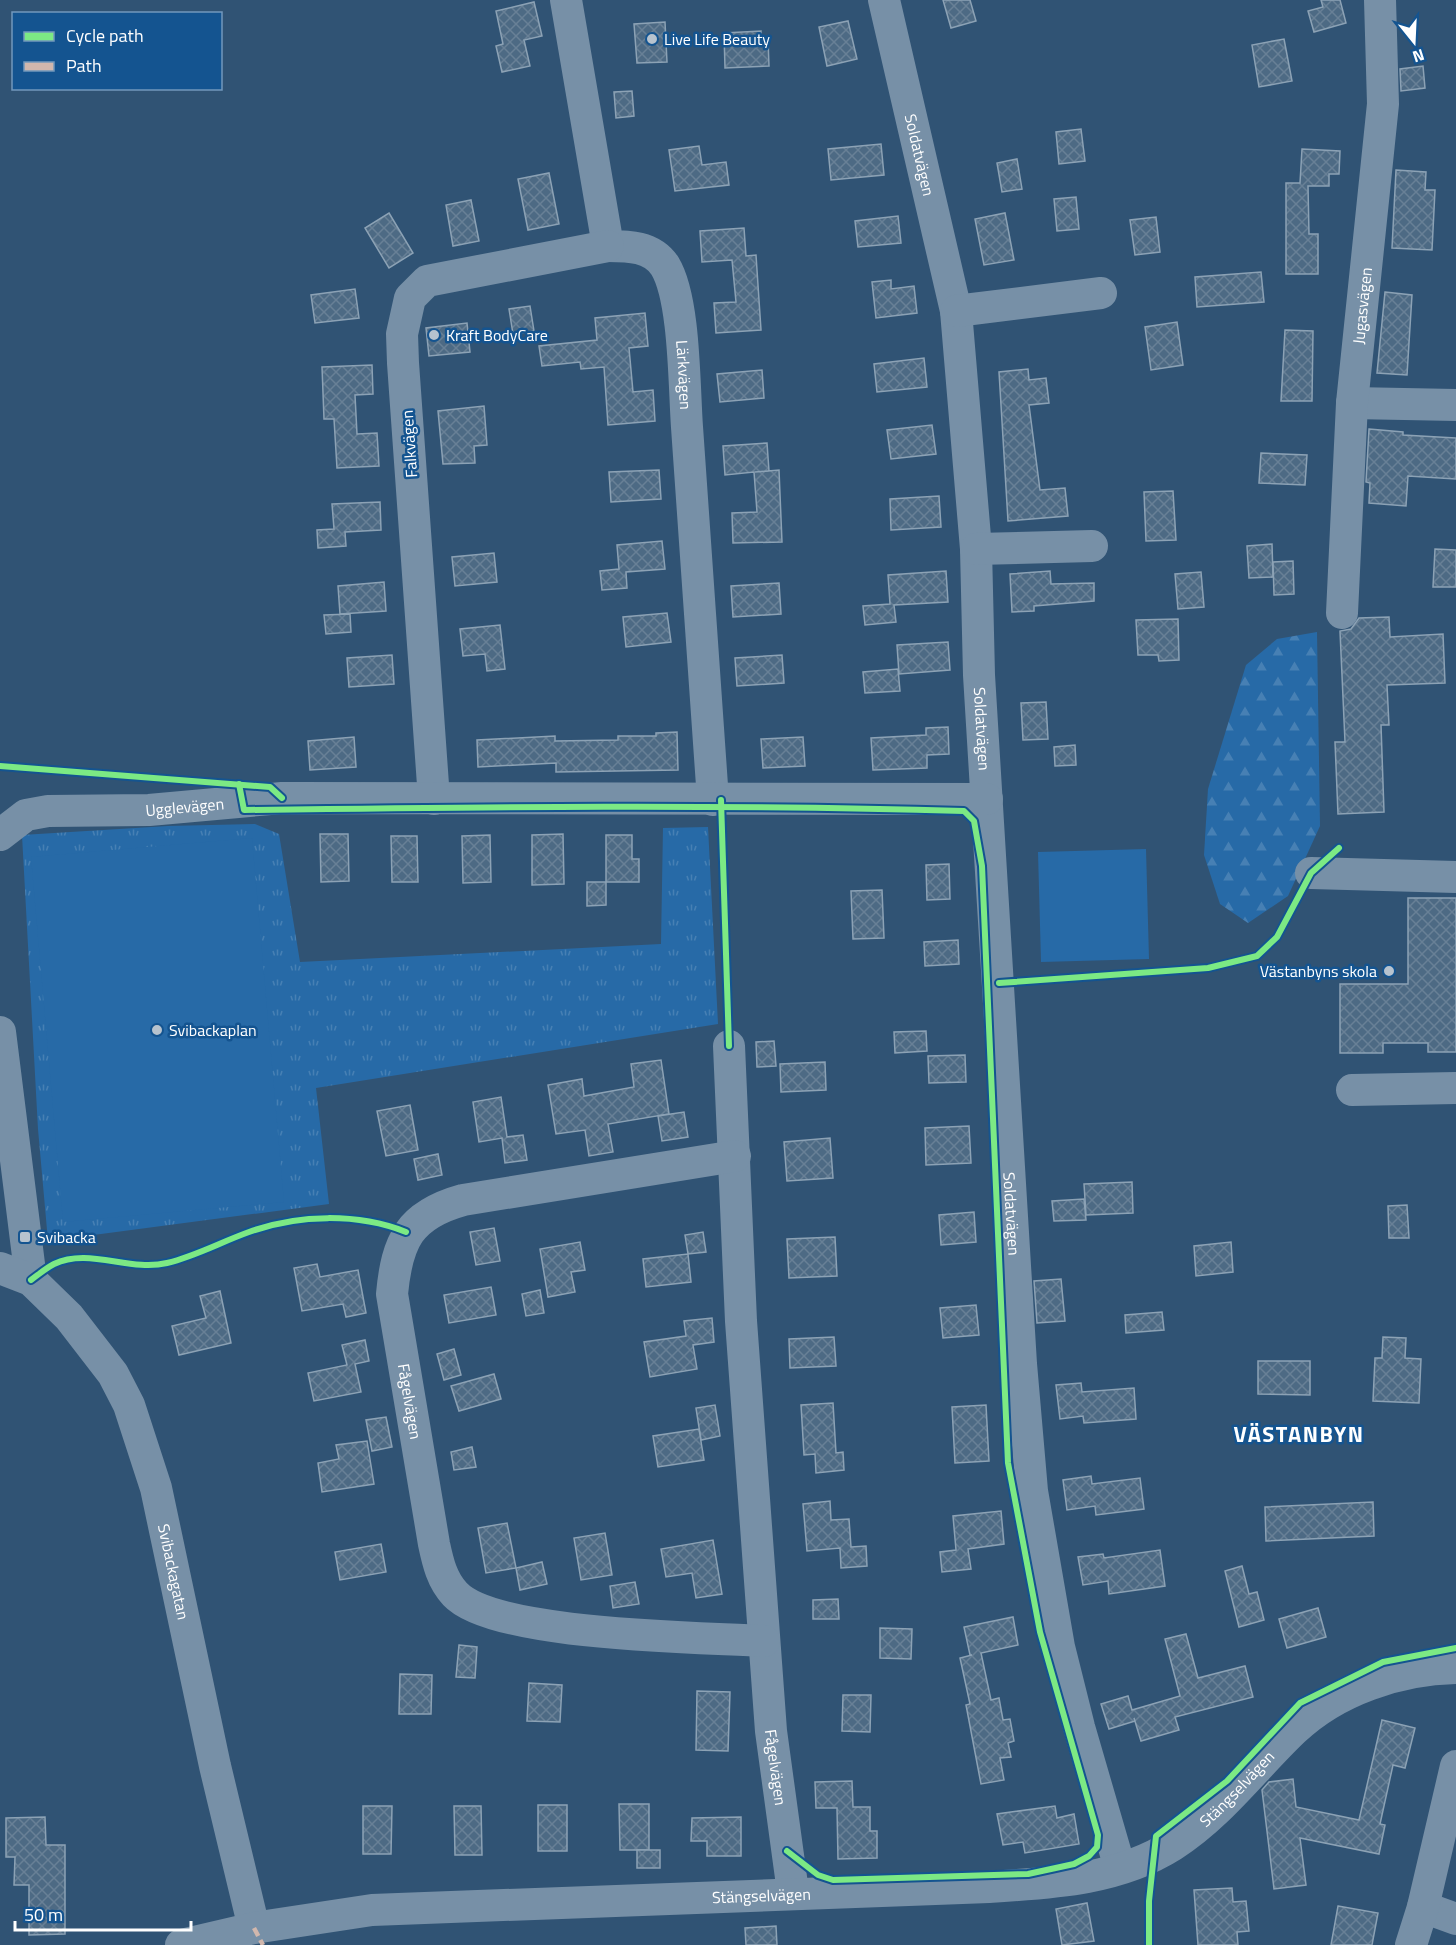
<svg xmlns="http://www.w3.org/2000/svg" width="1456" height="1945" font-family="'Titillium Web',sans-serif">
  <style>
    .grass { fill: url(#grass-tufts) }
    .forest { fill: url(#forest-firs) }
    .garden { fill: #276aa7 }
    .building { fill: url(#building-cross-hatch); stroke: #8ca2b5; stroke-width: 1.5 }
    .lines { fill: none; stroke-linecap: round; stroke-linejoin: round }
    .minor { stroke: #7790a7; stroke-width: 32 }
    .quiet { stroke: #d1b7ad; stroke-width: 4.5; stroke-dasharray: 9 4.5; stroke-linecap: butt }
    .cycleway-casing { stroke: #145490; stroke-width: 10 }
    .cycleway { stroke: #7ce984; stroke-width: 6 }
    .poi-dot { fill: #b7c3ce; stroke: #145490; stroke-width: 2 }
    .labels { text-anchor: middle; stroke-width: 5; stroke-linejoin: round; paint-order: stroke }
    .poi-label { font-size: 16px; fill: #fff; stroke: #145490; text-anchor: start }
    .street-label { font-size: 16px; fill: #fff; stroke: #145490 }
    .district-label { font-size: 22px; font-weight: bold; letter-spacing: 1.5px; fill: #fff; stroke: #145490 }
  </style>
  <defs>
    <pattern id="grass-tufts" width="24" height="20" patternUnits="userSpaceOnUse" patternTransform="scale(1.5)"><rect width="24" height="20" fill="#276aa7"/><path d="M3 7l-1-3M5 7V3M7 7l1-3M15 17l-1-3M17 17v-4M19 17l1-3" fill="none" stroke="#4780b4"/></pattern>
    <pattern id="forest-firs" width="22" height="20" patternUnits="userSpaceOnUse" patternTransform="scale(1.5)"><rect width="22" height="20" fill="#276aa7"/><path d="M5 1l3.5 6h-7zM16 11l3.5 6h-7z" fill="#4780b4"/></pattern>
    <pattern id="building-cross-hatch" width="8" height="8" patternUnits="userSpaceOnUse" patternTransform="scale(1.5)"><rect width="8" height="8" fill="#4d6a84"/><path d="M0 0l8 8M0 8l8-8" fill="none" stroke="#688096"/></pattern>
  </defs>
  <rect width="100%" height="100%" fill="#305374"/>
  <path class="grass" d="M255,824L279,834L300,962L661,944L663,828L708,827L718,1024L316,1088L329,1204L48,1241L38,1129L22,835L168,826Z"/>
  <path class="forest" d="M1317,632L1320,826L1288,896L1248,923L1220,904L1204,855L1208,789L1246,665L1277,639Z"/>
  <g class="garden">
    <path d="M252,838L284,1202L63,1222L31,857Z"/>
    <path d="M1146,849L1149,959L1041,962L1038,852Z"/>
  </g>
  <g class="building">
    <path d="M943,0H970L976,21L951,28Z"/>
    <path d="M1321,0H1340L1346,23L1314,32L1308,11L1323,7Z"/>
    <path d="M534,2L542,36L524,40L530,66L502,72L496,46L503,44L496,11Z"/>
    <path d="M848,21L857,59L827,66L819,27Z"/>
    <path d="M665,22L667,62L637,63L634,24Z"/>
    <path d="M761,31V39H768L769,66L725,68L724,33Z"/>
    <path d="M1284,39L1292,81L1259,87L1252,45Z"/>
    <path d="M1423,66L1425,88L1401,91L1400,69Z"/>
    <path d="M632,91L634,116L616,118L614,92Z"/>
    <path d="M1081,129L1085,161L1059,164L1056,132Z"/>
    <path d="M881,144L884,175L831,180L828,149Z"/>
    <path d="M699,146L702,165L726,162L729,185L675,191L669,150Z"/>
    <path d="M1302,149L1340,151L1339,174H1329V186H1308L1309,234H1318V274H1286V183H1300Z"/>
    <path d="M1017,159L1022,189L1002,192L997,163Z"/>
    <path d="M1396,170L1426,172L1425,190H1435L1432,250L1392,248Z"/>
    <path d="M549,173L559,224L528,230L518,179Z"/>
    <path d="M1076,197L1079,229L1057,231L1054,199Z"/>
    <path d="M471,200L479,241L453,246L446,205Z"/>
    <path d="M389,213L413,253L389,268L365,228Z"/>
    <path d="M1005,213L1014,260L984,265L975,219Z"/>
    <path d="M898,216L901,243L858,247L855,221Z"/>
    <path d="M1156,217L1160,252L1135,255L1130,220Z"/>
    <path d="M744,228L746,256L756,255L761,330L716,333L714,303L736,302L732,260L702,262L700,231Z"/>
    <path d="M1261,272L1264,302L1197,307L1195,277Z"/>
    <path d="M891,280V289L914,286L917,313L876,318L872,282Z"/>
    <path d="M355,289L359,318L315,323L311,295Z"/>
    <path d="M1385,292L1412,295L1407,375L1377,373Z"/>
    <path d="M530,306L534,331L513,334L509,309Z"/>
    <path d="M645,313L648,346L629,348L633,392L653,390L655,421L608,425L604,367L581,369L580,362L542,366L539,346L597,340L595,318Z"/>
    <path d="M1177,322L1183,365L1151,370L1145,327Z"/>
    <path d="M467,323L470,352L429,356L426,328Z"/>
    <path d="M1285,330L1313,331L1312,401H1281Z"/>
    <path d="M924,358L927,387L877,392L874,364Z"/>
    <path d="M372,365L373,394L355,395L357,434L377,433L379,466L337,468L334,419H324L322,367Z"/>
    <path d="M1028,369L1029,380L1046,378L1049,403L1029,405L1040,490L1065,488L1068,516L1008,521L999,372Z"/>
    <path d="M762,370L764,398L720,402L717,374Z"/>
    <path d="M484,406L487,445L474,446L475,463L443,464L438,411Z"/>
    <path d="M932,425L936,454L891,459L887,430Z"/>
    <path d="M1369,429L1403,432V435L1456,438V479L1408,476L1406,506L1369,503L1370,483L1366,482Z"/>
    <path d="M767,443L769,471L755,472L779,470L782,542L733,543L732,513L757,512L754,472L725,475L723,446Z"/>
    <path d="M1261,453L1307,455L1305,485L1259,483Z"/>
    <path d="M659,470L661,499L611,502L609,472Z"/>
    <path d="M1173,491L1176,540L1146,541L1144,492Z"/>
    <path d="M939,496L941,527L891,530L890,499Z"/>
    <path d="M380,502L381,530L345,532L346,546L318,548L317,530L334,529L332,504Z"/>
    <path d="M662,541L665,569L626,572L627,588L602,590L600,571L619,569L617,545Z"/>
    <path d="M1272,544L1273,577L1249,578L1247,546Z"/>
    <path d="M1435,549L1456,550V587H1433Z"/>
    <path d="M494,553L497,582L455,586L452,557Z"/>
    <path d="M1293,561L1294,594L1274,595L1273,562Z"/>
    <path d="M946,571L948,602L894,605L896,622L865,625L863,606L890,604L888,575Z"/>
    <path d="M1050,571L1051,584L1094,583V601L1034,606V611L1012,612L1010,574Z"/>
    <path d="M1201,572L1204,607L1178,609L1175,574Z"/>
    <path d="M384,582L386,611L340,614L338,586Z"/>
    <path d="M779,583L781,614L733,617L731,586Z"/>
    <path d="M667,613L671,642L626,647L623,617Z"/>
    <path d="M350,614L351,632L326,634L324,615Z"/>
    <path d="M1389,617L1390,637L1443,634L1445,683L1387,685L1389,725H1381L1384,812L1338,814L1335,742H1345L1340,631L1351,629L1359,618Z"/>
    <path d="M1178,619L1179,660L1159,661L1158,655H1138L1136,620Z"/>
    <path d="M500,625L505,669L487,671L485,654L463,656L460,629Z"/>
    <path d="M948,642L950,670L899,674L897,645Z"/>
    <path d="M392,655L394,684L349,687L347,658Z"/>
    <path d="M782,655L784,683L737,686L735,658Z"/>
    <path d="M898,669L900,691L865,693L863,672Z"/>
    <path d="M1046,702L1048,739L1023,740L1021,703Z"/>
    <path d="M948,727L949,754L927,755V768L873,770L871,738L926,735V728Z"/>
    <path d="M677,732L678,770L556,772V763L478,767L477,740L555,736V741L618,740V736H656V733Z"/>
    <path d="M354,737L356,767L310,770L308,741Z"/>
    <path d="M803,737L805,766L763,768L761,739Z"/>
    <path d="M1075,745L1076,765L1055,766L1054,747Z"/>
    <path d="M320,834H348L349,881L321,882Z"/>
    <path d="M563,834L564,884L532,885V835Z"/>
    <path d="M490,835L491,882L463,883L462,836Z"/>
    <path d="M606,835H632V859H639V882H606Z"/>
    <path d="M391,836H417L418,882H392Z"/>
    <path d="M949,864L950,899L927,900L926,865Z"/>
    <path d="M587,882H606V905L587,906Z"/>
    <path d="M882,890L884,938L853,939L851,891Z"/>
    <path d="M1408,898H1456V1052H1428V1043H1383V1053H1340V984H1408Z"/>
    <path d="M958,940L959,964L925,966L924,942Z"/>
    <path d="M926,1031L927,1051L895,1053L894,1032Z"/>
    <path d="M774,1041L776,1066L757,1067L756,1042Z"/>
    <path d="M965,1055L966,1082L929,1083L928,1056Z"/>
    <path d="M661,1060L669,1114L608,1124L613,1152L589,1156L585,1130L556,1134L548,1085L582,1079L584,1096L634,1087L631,1064Z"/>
    <path d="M825,1062L826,1090L781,1092L780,1064Z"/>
    <path d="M501,1097L507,1137L523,1135L527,1160L505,1163L502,1138L479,1142L473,1102Z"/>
    <path d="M410,1105L418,1150L386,1156L377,1111Z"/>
    <path d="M684,1112L688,1137L662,1141L658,1116Z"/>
    <path d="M969,1126L971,1163L926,1165L925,1128Z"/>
    <path d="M830,1138L833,1178L787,1181L784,1142Z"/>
    <path d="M438,1154L442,1175L418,1180L414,1159Z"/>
    <path d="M1132,1182L1133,1213L1086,1215L1084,1184Z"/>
    <path d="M1084,1199L1086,1220L1054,1221L1052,1201Z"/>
    <path d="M1407,1205L1409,1238H1389L1388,1206Z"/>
    <path d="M974,1212L976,1242L941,1245L939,1215Z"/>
    <path d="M494,1228L500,1261L476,1265L470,1232Z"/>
    <path d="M703,1232L706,1252L688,1254L685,1235Z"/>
    <path d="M835,1237L837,1276L789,1278L787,1239Z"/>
    <path d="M580,1242L585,1270L571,1272L575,1292L548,1297L540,1249Z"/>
    <path d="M1231,1242L1233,1272L1196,1276L1194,1246Z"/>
    <path d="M688,1254L691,1282L646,1287L643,1259Z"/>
    <path d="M317,1264L320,1277L358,1270L366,1313L346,1317L343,1304L302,1311L294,1268Z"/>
    <path d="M1061,1279L1065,1321L1037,1323L1034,1281Z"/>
    <path d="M491,1287L496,1315L449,1323L444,1295Z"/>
    <path d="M540,1290L544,1313L526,1316L522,1294Z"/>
    <path d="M220,1291L231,1343L179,1355L172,1326L206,1318L200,1296Z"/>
    <path d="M976,1305L979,1335L943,1338L940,1308Z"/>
    <path d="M1162,1312L1164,1330L1126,1333L1125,1315Z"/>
    <path d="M712,1318L714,1342L693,1345L697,1369L650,1377L644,1342L686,1336L684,1321Z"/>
    <path d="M834,1337L836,1366L790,1368L789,1339Z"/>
    <path d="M1383,1337L1406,1338L1405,1358L1421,1359L1419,1403L1373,1401L1375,1358H1382Z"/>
    <path d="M365,1340L369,1361L355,1364L361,1392L314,1401L308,1373L347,1365L342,1345Z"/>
    <path d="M454,1349L461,1375L444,1380L437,1354Z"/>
    <path d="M1258,1361H1310V1395L1258,1394Z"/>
    <path d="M494,1374L501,1399L459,1411L451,1386Z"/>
    <path d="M1081,1383L1082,1392L1134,1388L1136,1419L1084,1423L1083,1416L1060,1419L1056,1385Z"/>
    <path d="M833,1403L836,1453L843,1452L844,1470L816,1473L815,1454L804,1455L801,1405Z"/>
    <path d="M715,1405L720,1436L701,1440L696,1408Z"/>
    <path d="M986,1405L989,1461L955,1463L952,1407Z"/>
    <path d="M386,1417L392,1447L372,1451L366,1420Z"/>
    <path d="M699,1429L704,1460L658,1467L653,1436Z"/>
    <path d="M367,1441L374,1484L322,1492L318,1463L339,1459L336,1445Z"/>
    <path d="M472,1447L476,1467L454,1470L451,1452Z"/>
    <path d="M1091,1476L1092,1484L1140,1478L1144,1509L1096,1515L1095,1506L1067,1510L1063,1480Z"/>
    <path d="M830,1501L831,1520L849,1519L851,1547L866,1546L867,1566L841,1568L840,1548L807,1551L803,1504Z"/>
    <path d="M1373,1502L1374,1536L1266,1541L1265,1507Z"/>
    <path d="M1001,1511L1004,1544L968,1549L971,1569L942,1572L940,1552L956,1550L953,1516Z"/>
    <path d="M507,1523L516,1568L486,1573L478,1528Z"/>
    <path d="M605,1533L612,1575L581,1580L574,1538Z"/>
    <path d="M713,1540L722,1594L696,1598L692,1573L666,1577L661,1549Z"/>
    <path d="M381,1544L386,1572L340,1580L335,1552Z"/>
    <path d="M1160,1550L1165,1586L1109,1594L1108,1581L1083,1585L1078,1557L1103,1554L1104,1558Z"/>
    <path d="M542,1562L547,1584L520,1590L516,1568Z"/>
    <path d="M1242,1566L1249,1594L1257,1592L1264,1620L1239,1627L1225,1571Z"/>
    <path d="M635,1582L639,1604L613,1608L610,1586Z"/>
    <path d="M838,1599L839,1619H813V1600Z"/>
    <path d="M1318,1608L1326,1637L1287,1648L1279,1619Z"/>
    <path d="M1013,1617L1018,1645L981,1653L991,1700L999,1698L1003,1720L1010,1719L1014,1741L1008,1743L1011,1757L1000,1758L1004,1780L981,1784L966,1705L970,1704L960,1658L972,1655H970L964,1627Z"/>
    <path d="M880,1628L912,1629L911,1659L880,1658Z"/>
    <path d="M1186,1634L1198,1678L1245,1666L1253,1697L1175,1717L1179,1730L1141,1741L1134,1718L1135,1721L1109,1729L1101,1704L1128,1696L1132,1710L1180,1696L1165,1639Z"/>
    <path d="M459,1645L477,1647L475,1678L456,1677Z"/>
    <path d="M400,1674L432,1675L431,1714H399Z"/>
    <path d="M529,1683L562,1685L560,1722L527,1721Z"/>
    <path d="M697,1691L730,1692L728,1751L696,1750Z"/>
    <path d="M843,1695H871L870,1732L842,1731Z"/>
    <path d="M1382,1720L1415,1728L1405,1768L1393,1765L1380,1824L1385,1825L1379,1854L1300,1838L1306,1885L1274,1889L1262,1790L1269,1782L1293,1779L1296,1807L1359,1820Z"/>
    <path d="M852,1781L853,1807H870V1831H877V1858L838,1859L837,1808H816L815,1782Z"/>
    <path d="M619,1804H649V1850H620Z"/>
    <rect x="538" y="1805" width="29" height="46"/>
    <path d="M363,1806H392L391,1854H363Z"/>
    <path d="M454,1806H481L482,1855H455Z"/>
    <path d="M1055,1806L1057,1818L1074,1814L1079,1844L1025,1853L1023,1842L1003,1845L997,1814Z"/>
    <path d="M45,1817L46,1845H65V1934L29,1935V1885H14L15,1857H6V1818Z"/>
    <path d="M741,1817V1856H707V1841H691L692,1818Z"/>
    <rect x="637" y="1850" width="23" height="18"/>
    <path d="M1232,1888L1233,1902L1246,1901L1249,1931L1237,1932L1238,1945H1198L1194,1890Z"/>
    <path d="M1087,1903L1094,1941L1062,1945L1056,1909Z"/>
    <path d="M1338,1906L1378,1913L1372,1945H1331Z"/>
    <path d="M776,1926L777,1945H746L745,1928Z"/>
  </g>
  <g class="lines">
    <g class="minor">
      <path id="s1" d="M566,0L608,246C628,246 652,246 665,266C685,299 684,386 687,427C696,551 704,676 713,800"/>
      <path id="s2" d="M884,0L956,311L976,549L979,675L1021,1364L1032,1491L1059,1647L1079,1727L1120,1868"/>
      <path d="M956,311L1101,293"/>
      <path d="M1352,403L1456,405"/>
      <path d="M976,549L1092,546"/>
      <path id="s3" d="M1342,613L1352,403L1383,104L1380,0"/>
      <path d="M434,799L403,363L402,334L410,298L427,281L608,246"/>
      <path id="s4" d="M0,835L26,815L48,811L149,810L282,798L987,799"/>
      <path d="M1311,873L1456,877"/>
      <path d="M0,1032L31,1280"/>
      <path id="s5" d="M729,1046L741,1321L771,1731L793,1892"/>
      <path d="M1352,1090L1456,1088"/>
      <path id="s6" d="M735,1156L463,1200C409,1215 397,1241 392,1294L434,1544C438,1563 442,1580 455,1594C494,1636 701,1637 764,1641"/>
      <path id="s7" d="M0,1268L31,1280L69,1317L113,1374L129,1405L156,1488L215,1766L254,1928"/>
      <path d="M1423,1907L1456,1919"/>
      <path id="s8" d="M181,1945L254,1928L372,1910L989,1887C1051,1883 1118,1880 1173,1845C1220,1815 1254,1768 1294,1730C1336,1690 1399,1669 1456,1668"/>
      <path d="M1411,1945L1423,1907L1456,1766"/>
    </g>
    <path class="quiet" d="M254,1928L263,1945"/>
    <g class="cycleway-casing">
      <g id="cycleway">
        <path d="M0,766L270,787L282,798"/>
        <path d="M239,784L244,810C484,807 724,804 964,811L974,821L982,866L1008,1463L1040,1632L1098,1835L1097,1847L1089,1856L1074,1864L1028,1874L833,1880L818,1875L787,1851"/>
        <path d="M721,800L729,1046"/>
        <path d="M999,983L1208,968L1257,956L1277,937L1311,873L1339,848"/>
        <path d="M31,1280C38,1275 46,1268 54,1264C89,1247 129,1272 167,1263C196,1256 221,1242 249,1232C298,1214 358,1213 406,1232"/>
        <path d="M1149,1945V1901L1156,1836L1227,1781L1300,1703L1383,1662L1456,1648"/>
      </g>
    </g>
    <use href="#cycleway" class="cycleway"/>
  </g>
  <g class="poi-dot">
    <circle cx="652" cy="39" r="6"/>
    <circle cx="434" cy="335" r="6"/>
    <circle cx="1389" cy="971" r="6"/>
    <circle cx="157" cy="1030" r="6"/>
    <rect x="19" y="1231" width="12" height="12" rx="3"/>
  </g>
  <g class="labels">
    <g class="poi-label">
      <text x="664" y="45">Live Life Beauty</text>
      <text x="446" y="341">Kraft BodyCare</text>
      <text x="1377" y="977" text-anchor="end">Västanbyns skola</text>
      <text x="169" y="1036">Svibackaplan</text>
      <text x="37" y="1243">Svibacka</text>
    </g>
    <g class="street-label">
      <text dy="6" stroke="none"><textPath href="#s2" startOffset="159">Soldatvägen</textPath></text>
      <text dy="6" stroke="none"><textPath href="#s3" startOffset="308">Jugasvägen</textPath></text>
      <text dy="6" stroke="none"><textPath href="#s1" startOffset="424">Lärkvägen</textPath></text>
      <text transform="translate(409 444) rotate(-94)" y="6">Falkvägen</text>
      <text dy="6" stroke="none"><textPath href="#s2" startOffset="738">Soldatvägen</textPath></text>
      <text dy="6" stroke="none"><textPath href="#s4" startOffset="192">Ugglevägen</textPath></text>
      <text dy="6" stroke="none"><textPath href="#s2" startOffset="1224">Soldatvägen</textPath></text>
      <text dy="6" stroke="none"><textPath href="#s6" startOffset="513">Fågelvägen</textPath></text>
      <text dy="6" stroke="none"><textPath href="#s7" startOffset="366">Svibackagatan</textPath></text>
      <text dy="6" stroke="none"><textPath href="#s5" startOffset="723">Fågelvägen</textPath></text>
      <text dy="6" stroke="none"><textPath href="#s8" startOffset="1088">Stängselvägen</textPath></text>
      <text dy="6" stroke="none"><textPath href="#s8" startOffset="584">Stängselvägen</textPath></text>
    </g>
    <g class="district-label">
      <text x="1299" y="1442">VÄSTANBYN</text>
    </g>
  </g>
  <rect x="12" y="12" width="210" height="78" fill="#145490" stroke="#7298bc" stroke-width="1.5"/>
  <rect x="24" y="32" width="30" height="9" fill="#7ce984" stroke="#7298bc" stroke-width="1.5"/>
  <text x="66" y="42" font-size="18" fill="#ffffff">Cycle path</text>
  <rect x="24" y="62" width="30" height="9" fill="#d1b7ad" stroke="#7298bc" stroke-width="1.5"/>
  <text x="66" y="72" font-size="18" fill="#ffffff">Path</text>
  <g transform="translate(1414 42) rotate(162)" stroke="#145490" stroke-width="4.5" paint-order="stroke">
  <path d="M0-4.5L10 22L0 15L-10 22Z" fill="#ffffff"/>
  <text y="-9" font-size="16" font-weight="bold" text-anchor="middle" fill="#ffffff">N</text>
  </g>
  <path d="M15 1921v9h176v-9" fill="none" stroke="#ffffff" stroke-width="3"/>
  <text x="24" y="1921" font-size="18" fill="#ffffff" stroke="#145490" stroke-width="4.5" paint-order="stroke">50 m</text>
</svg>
